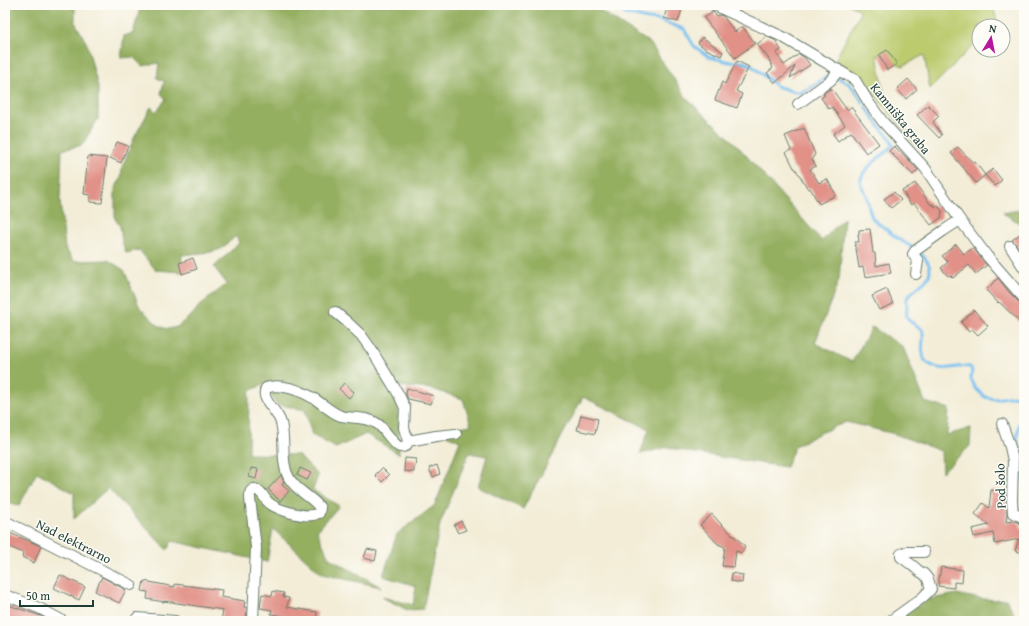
<svg xmlns="http://www.w3.org/2000/svg" width="1029" height="626" font-family="'Gentium Book Plus',serif">
  <style>
    .green { fill: #bbcb6e; stroke: #6d8451 }
    .forest { fill: #94af61; stroke: #5a764a }
    .lines { fill: none; stroke-linecap: round; stroke-linejoin: round }
    .stream { stroke: #76bfef; stroke-width: 3 }
    .building { fill: #e19187 }
    .street-casing { stroke: #697b6d; stroke-width: 12 }
    .street { stroke: #fff; stroke-width: 10 }
    .labels { text-anchor: middle; stroke-width: 3; stroke-linejoin: round; paint-order: stroke }
    .street-label { font-size: 13px; fill: #1f3d34; stroke: #fdfcf7 }
  </style>
  <rect width="100%" height="100%" fill="#fdfcf7"/>
  <filter id="ink" filterUnits="userSpaceOnUse"><feTurbulence type="fractalNoise" baseFrequency=".025" numOctaves="2"/><feDisplacementMap in="SourceGraphic" scale="8" xChannelSelector="R" yChannelSelector="G"/><feConvolveMatrix kernelMatrix="1 2 1 2 8 2 1 2 1" color-interpolation-filters="sRGB"/></filter>
  <filter id="wash" filterUnits="userSpaceOnUse"><feTurbulence type="fractalNoise" baseFrequency=".012" numOctaves="4" result="noise"/><feDisplacementMap in="SourceGraphic" scale="16" xChannelSelector="R" yChannelSelector="G"/><feGaussianBlur stdDeviation="0.9" result="paint"/><feColorMatrix in="noise" values="0 0 0 0 0 0 0 0 0 0 0 0 0 0 0 0 0 1.4 0 .05"/><feComposite in="paint" operator="in"/></filter>
  <g filter="url(#wash)">
    <rect width="100%" height="100%" fill="#f3edd7"/>
    <path class="green" d="M850,5H993L997,22L993,26H979V40L930,89L924,55L903,66L877,55L884,92L917,146L864,82L835,60L861,11Z"/>
    <g class="forest">
      <path d="M5,5H75V22L87,44L98,87V119L82,145L62,150L60,201L65,248L74,261L108,260L124,270L140,308L159,326L168,329L177,327L193,314L200,305L227,284L214,267L239,243L236,236L221,249L211,252L182,255L181,272L156,270L139,250L126,253L122,241L120,226L115,219V188L121,179L122,168L134,138L151,107L156,112L166,99L161,94L164,81L157,78L159,63L142,66L133,57L121,58L124,36L133,33L141,5H591L650,43L688,100L736,144L822,241L844,218L839,280L815,343L852,362L872,327L903,347L925,402L949,409L947,435L971,428L970,446L942,472L941,451L895,434L846,422L818,434L795,446L786,467L689,452L668,447L640,454L649,429L583,397L523,509L478,487L487,456L469,453L440,524L423,609L407,610L382,597L413,605L416,586L383,576L397,534L435,505L460,441L437,431L471,425L463,399L432,389L389,385L398,408L399,454L366,434L336,448L312,435L305,410L276,404L265,384L249,391L248,454L298,455L318,475L313,490L339,506L317,531L329,558L381,587L322,574L273,529L267,562L172,541L167,550L108,488L74,519V493L37,472L19,506L5,501V468L7,462L5,461Z"/>
      <path d="M1024,204V226L1003,213L1020,210Z"/>
      <path d="M957,594C974,598 989,601 1006,599L1014,613L1002,621H896L926,600Z"/>
    </g>
    <g class="lines">
      <g class="stream">
        <path d="M618,5L625,14L648,19L658,20L684,29L694,46L709,57L730,62H743L751,65L761,73L776,86L795,92H801L810,88L825,78L829,77"/>
        <path d="M836,78C850,80 856,92 863,103"/>
        <path d="M866,107L879,126L890,138L893,145C885,155 868,164 863,174C857,184 863,187 866,196C869,203 869,213 873,219C876,222 880,224 883,227C888,230 892,235 897,238C909,246 923,251 929,265C935,282 912,287 907,299C906,301 907,305 907,308C907,311 906,315 907,317C910,326 922,324 923,333C924,339 921,347 923,354C923,359 925,361 929,364C945,374 955,364 970,367L972,370L971,379L975,388L985,397L995,399L1015,396L1024,400"/>
        <path d="M1024,415L1019,425L1017,438L1024,485"/>
      </g>
    </g>
    <g id="blocks">
      <g class="building">
        <path d="M668,5H677V7L682,9L678,22L664,18Z"/>
        <path d="M713,12L717,16L719,15L723,16L735,32L742,26L755,43L735,58L704,18Z"/>
        <path d="M702,37L723,52L721,56L706,49L698,43Z"/>
        <path d="M767,37L775,40L781,50L776,53L784,65L799,54L805,58L810,65L790,78L795,66L775,83L767,73L773,68L768,58L757,44Z"/>
        <path d="M887,50L897,64L887,70L879,55Z"/>
        <path d="M737,61L749,67L736,91L742,94L737,108L715,100L722,82L725,84Z"/>
        <path d="M908,79L917,89L906,99L897,89Z"/>
        <path d="M831,88L847,110L851,107L879,144L866,153L851,132L838,141L833,134L845,125L832,107L829,109L821,98L825,95L823,94Z"/>
        <path d="M928,105L939,116L933,122L942,135L939,138L917,115Z"/>
        <path d="M804,128L815,154L812,159L816,166L810,169L819,183L827,179L836,195L819,204L810,188L808,189L795,168H794L786,152L791,150L785,136Z"/>
        <path d="M117,142L128,146L121,163L110,158Z"/>
        <path d="M894,146L908,159L918,170L913,175L889,151Z"/>
        <path d="M958,147L973,163L975,162L985,175L976,183L951,153Z"/>
        <path d="M88,156L107,158L102,203L90,202V195L84,194Z"/>
        <path d="M993,169L1002,180L995,186L985,175Z"/>
        <path d="M915,183L931,205L933,204L935,207L937,205L943,212L941,213L942,217L931,225L914,203L911,205L902,191Z"/>
        <path d="M894,192L901,200L891,208L884,199Z"/>
        <path d="M870,229L873,253H875L876,266L889,263L891,273L865,277L863,267L859,268L855,242H859L858,234H859V230Z"/>
        <path d="M1024,231V247L1020,250L1015,243L1012,240Z"/>
        <path d="M956,244L964,254L973,248L987,265L976,274L969,265L953,278L950,275L948,276L941,268L948,262L942,256Z"/>
        <path d="M193,258L197,269L182,274L179,263Z"/>
        <path d="M998,278L1009,292L1024,307V326L999,302L998,303L986,290Z"/>
        <path d="M887,289L893,304L879,310L872,296Z"/>
        <path d="M974,310L988,326L978,335L972,329L969,332L961,322Z"/>
        <path d="M344,383L354,392L349,398L339,389Z"/>
        <path d="M407,388L434,396L431,404L408,399L406,394Z"/>
        <path d="M581,415L598,419L595,434L577,430Z"/>
        <path d="M405,458L416,459L415,467H414V472L404,471Z"/>
        <path d="M437,465L440,474L433,477L429,468Z"/>
        <path d="M251,468L258,469L256,479L249,477Z"/>
        <path d="M300,468L311,473L307,480L297,475Z"/>
        <path d="M382,468L389,475L382,482L375,475Z"/>
        <path d="M281,475L284,482L282,485L289,491L280,501L268,489Z"/>
        <path d="M991,490L1006,492L1007,514L1006,522L1014,521L1020,523L1022,530V529H1024V553L1015,551L1019,539L995,544L993,533L974,537L972,529L989,525L975,514L983,503L989,508Z"/>
        <path d="M712,514L721,524L745,546L742,553L736,551L734,567L722,566L725,547L718,544L700,525Z"/>
        <path d="M461,521L466,530L458,533L454,525Z"/>
        <path d="M5,531L41,546L34,563L22,557L23,553L5,545Z"/>
        <path d="M367,549L377,551L375,561L364,558Z"/>
        <path d="M941,567L963,570L962,583L954,582V588L938,586Z"/>
        <path d="M732,573L743,575L742,583L731,581Z"/>
        <path d="M60,575L85,587L79,600L54,588Z"/>
        <path d="M102,577L126,590L119,603L95,591Z"/>
        <path d="M144,581L175,587V584L222,590L221,597L245,601L244,607L247,608L246,621L229,619V621H221L223,610L164,601V602L147,599L148,592L142,591Z"/>
        <path d="M273,591L284,593L283,597L289,598L287,607L317,612L316,621H298L299,619L271,614L272,610L260,608L262,594L272,596Z"/>
        <path d="M5,604L41,616L49,621H11L5,619Z"/>
      </g>
    </g>
  </g>
  <g filter="url(#ink)">
    <use href="#blocks" fill-opacity="0" stroke="#697b6d" stroke-width="1"/>
    <g class="lines">
      <g class="street-casing">
        <g id="street">
          <path d="M714,5L783,37L855,80L869,103L883,122L925,168L960,220L987,256L1020,294L1024,298"/>
          <path d="M798,104L831,80L839,70"/>
          <path d="M1010,246L1024,268"/>
          <path d="M916,274L918,261L913,254L915,251L943,231L960,220"/>
          <path d="M1002,424L1010,447L1013,461L1012,501L1013,513L1024,518"/>
          <path d="M408,441L436,436L456,434"/>
          <path d="M5,521L131,585"/>
          <path d="M5,595L39,608L63,621"/>
          <path d="M137,618L175,621"/>
          <path d="M253,621L256,547L250,499C250,494 249,491 254,489C261,490 263,496 267,501C275,510 302,517 313,515C315,515 317,513 319,513L320,508C313,497 297,492 289,478C280,462 286,441 281,423C280,420 279,417 277,415C272,406 261,398 266,388C280,383 300,390 313,398C322,403 330,412 341,416C354,419 368,416 379,425C385,430 395,446 400,447C402,447 405,447 406,446L408,441L404,428L405,408L399,395L371,349L361,335L346,321L335,312"/>
          <path d="M890,621L922,598L931,589L928,579L924,574L919,571L912,565L901,557V554L906,552H924"/>
        </g>
      </g>
      <use href="#street" class="street"/>
    </g>
  </g>
  <g class="labels">
    <g class="street-label">
      <text transform="translate(901 118) rotate(51)" y="5">Kamniška graba</text>
      <text transform="translate(1000 486) rotate(-92)" y="5">Pod šolo</text>
      <text transform="translate(74 541) rotate(27)" y="5">Nad elektrarno</text>
    </g>
  </g>
  <rect width="1029" height="626" fill="none" stroke="#fdfcf7" stroke-width="20"/>
  <g transform="translate(991 38) rotate(10)"><circle r="19" fill="#fdfcf7" stroke="#a4b0a9"/>
  <path d="M0-3L7 15L0 10L-7 15Z" fill="#b5179e"/>
  <text y="-6" font-size="11" font-weight="bold" text-anchor="middle" fill="#1f3d34">N</text>
  </g>
  <path d="M20 600v6h73v-6" fill="none" stroke="#1f3d34" stroke-width="2"/>
  <text x="26" y="600" font-size="12" fill="#1f3d34" stroke="#fdfcf7" stroke-width="3" paint-order="stroke">50 m</text>
</svg>
